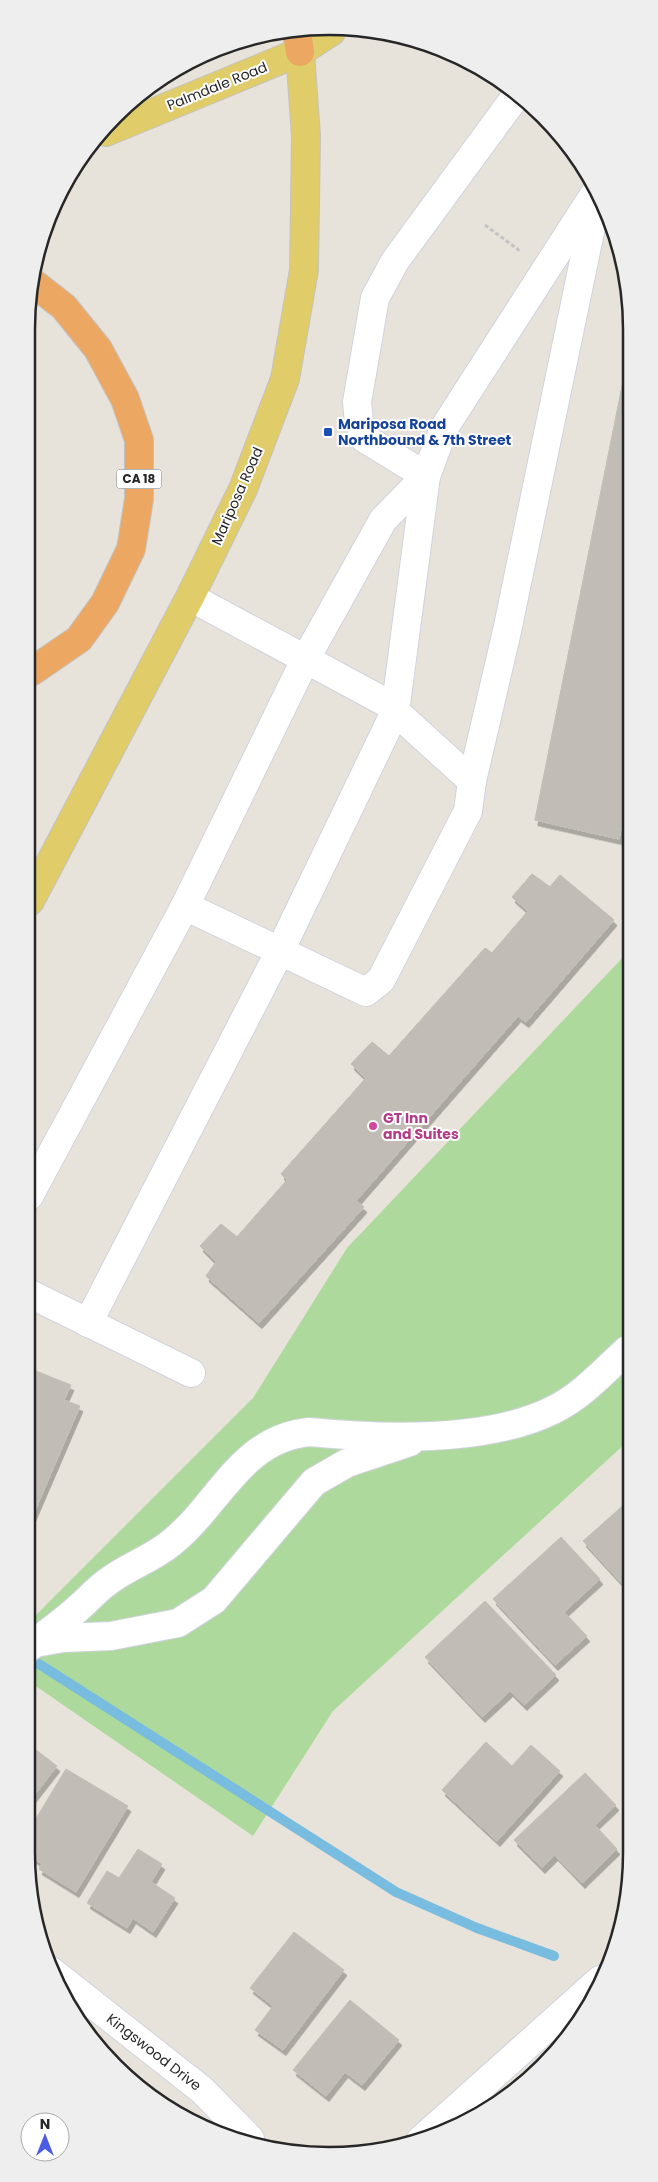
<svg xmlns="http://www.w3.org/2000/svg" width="658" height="2182" font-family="Poppins,sans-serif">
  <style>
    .green { fill: #adda9c }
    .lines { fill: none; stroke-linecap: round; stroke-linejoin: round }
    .stream { stroke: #78bde0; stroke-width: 10 }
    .building { fill: #c1bdb6; stroke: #c3bfb4; filter: url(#shadow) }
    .minor-casing { stroke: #d0d2df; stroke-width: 30 }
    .major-casing { stroke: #c3c3c3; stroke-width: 30 }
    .highway-casing { stroke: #c3c3c3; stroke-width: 30 }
    .path { stroke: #c3c3c3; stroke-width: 3; stroke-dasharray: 4 2.5; stroke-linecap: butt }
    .minor { stroke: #fff; stroke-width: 28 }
    .major { stroke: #e0cc68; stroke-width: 28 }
    .highway { stroke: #eca762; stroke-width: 28 }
    .transit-dot { fill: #1a4fb4; stroke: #fff; stroke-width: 2 }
    .hotel-dot { fill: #d1479c; stroke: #fff; stroke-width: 2 }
    .labels { text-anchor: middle; stroke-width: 4; stroke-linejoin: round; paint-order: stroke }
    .shield { fill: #fff; stroke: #686868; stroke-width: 1 }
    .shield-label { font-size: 12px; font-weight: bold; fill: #272727 }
    .street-label { font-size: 14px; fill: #272727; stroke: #fff }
    .transit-label { font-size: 14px; font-weight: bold; fill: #164399; stroke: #fff; text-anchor: start }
    .hotel-label { font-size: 14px; font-weight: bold; fill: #b23c85; stroke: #fff; text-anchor: start }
    .rim { fill: none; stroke: #272727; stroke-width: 2.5 }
  </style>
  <defs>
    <filter id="shadow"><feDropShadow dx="3" dy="5.5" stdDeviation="0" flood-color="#0004"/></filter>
  </defs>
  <rect width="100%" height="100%" fill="#e8e3da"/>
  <path class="green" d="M628,952L627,1442L333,1711L253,1836L27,1680V1624L253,1398L347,1248Z"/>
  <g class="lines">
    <path class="stream" d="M27,1664H39L396,1892L477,1928L554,1956"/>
  </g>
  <g class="building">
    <path d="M629,352L628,794L619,839L535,820Z"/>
    <path d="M629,352L628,794L619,839L535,820Z"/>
    <path d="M532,874L550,887L560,875L614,920L526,1022L518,1016L356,1201L364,1207L259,1323L206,1276L216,1262L200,1246L221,1224L237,1237L287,1180L281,1174L366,1078L351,1064L372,1042L389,1056L485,948L492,953L528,911L512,897Z"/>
    <path d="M532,874L550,887L560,875L614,920L526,1022L518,1016L356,1201L364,1207L259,1323L206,1276L216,1262L200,1246L221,1224L237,1237L287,1180L281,1174L366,1078L351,1064L372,1042L389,1056L485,948L492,953L528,911L512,897Z"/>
    <path d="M36,1371L71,1385L64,1400L80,1406L27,1529L28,1379L32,1381Z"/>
    <path d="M627,1502V1587L626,1588L583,1541Z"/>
    <path d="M561,1537L600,1579L564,1612L587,1636L555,1665L493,1599Z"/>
    <path d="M485,1601L556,1675L524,1705L510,1691L482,1717L425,1657Z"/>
    <path d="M486,1742L512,1766L531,1745L560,1771L497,1841L442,1790Z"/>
    <path d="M27,1743L57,1766L26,1806Z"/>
    <path d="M66,1769L128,1806L76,1892L39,1869L42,1864L26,1853V1835Z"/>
    <path d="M585,1773L616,1805L595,1825L617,1849L582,1883L555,1855L542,1868L514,1840Z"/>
    <path d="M138,1849L162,1864L151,1882L175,1898L153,1932L133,1918L127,1928L87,1903L107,1871L119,1878Z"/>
    <path d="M294,1932L344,1970L283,2050L255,2030L273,2006L250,1988Z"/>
    <path d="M350,2000L399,2040L362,2085L345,2072L326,2096L293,2070Z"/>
  </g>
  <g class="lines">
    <g class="minor-casing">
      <g id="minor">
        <path d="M472,781L507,631L596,203"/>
        <path d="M185,906L366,992L381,980L468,811L472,781L385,702L190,597"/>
        <path d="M29,1196L185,906L305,660L383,520L426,476L364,438L359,422L357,402L375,298L395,261L516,96"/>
        <path d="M28,1293L191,1373"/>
        <path d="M88,1323L280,951L395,712L426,476L444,428L597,190"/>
        <path d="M35,1643L63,1638L111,1636L178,1623L214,1600L314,1482L347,1463L410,1442"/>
        <path d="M27,1649C43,1636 60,1624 75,1611C86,1602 95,1591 106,1583C126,1567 152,1559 171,1543C220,1504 240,1439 309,1432C382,1439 487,1443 553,1410C582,1396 604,1371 627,1350"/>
        <path d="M51,1971L202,2090L250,2139"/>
        <path d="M421,2140L600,1980"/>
      </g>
    </g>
    <g class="major-casing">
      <g id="major">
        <path d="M106,132L300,52L331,32"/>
        <path d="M30,901L190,597L243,489L285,379L304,270L306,136L300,52"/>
      </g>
    </g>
    <g class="highway-casing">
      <g id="highway">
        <path d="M297,32L300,52"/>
        <path d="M31,672L79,639L105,603L131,549L139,499V440L125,399L98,349L64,307L32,282"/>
      </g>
    </g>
    <path class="path" d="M485,225L520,251"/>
    <use href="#minor" class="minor"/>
    <use href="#major" class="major"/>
    <use href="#highway" class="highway"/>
  </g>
  <rect class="transit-dot" x="323" y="427" width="10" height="10" rx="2.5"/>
  <circle class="hotel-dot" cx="373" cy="1126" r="5"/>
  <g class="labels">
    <rect class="shield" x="116.5" y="469.5" width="45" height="19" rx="4"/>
    <g class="shield-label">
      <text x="139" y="483">CA 18</text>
    </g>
    <g class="street-label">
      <text transform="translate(217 86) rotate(-22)" y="5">Palmdale Road</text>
      <text transform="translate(237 496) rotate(-66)" y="5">Mariposa Road</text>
      <text transform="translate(154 2052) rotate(38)" y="5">Kingswood Drive</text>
    </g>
    <g class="transit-label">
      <text x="338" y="429">Mariposa Road<tspan x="338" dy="16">Northbound &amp; 7th Street</tspan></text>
    </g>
    <g class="hotel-label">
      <text x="383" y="1123">GT Inn<tspan x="383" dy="16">and Suites</tspan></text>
    </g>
  </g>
  <path d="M0 0H658V2182H0ZM329 35H329A294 294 0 0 1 623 329V1853A294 294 0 0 1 329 2147H329A294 294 0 0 1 35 1853V329A294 294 0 0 1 329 35Z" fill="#eee" fill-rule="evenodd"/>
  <path class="rim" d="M329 35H329A294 294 0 0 1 623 329V1853A294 294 0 0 1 329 2147H329A294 294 0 0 1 35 1853V329A294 294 0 0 1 329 35Z"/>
  <g transform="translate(45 2137)"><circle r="24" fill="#ffffff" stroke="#a9a9a9"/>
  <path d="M0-4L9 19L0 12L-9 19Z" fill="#4b5de5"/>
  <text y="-8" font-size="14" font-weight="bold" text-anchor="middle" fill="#272727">N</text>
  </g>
</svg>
